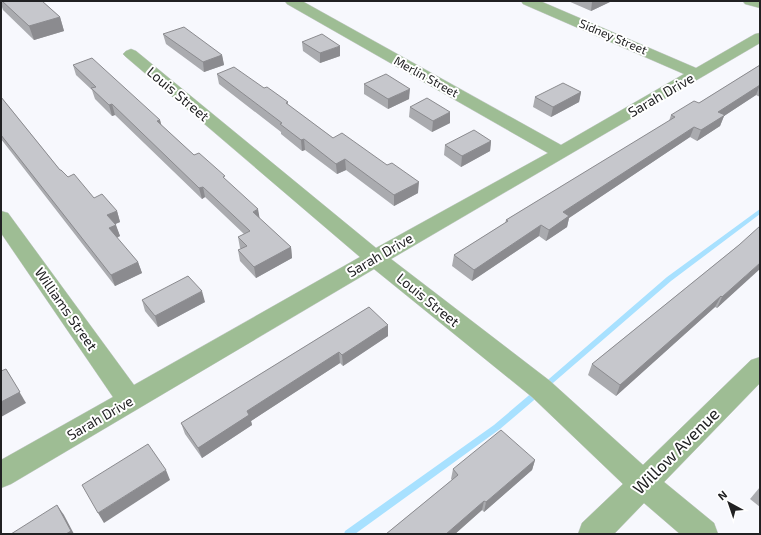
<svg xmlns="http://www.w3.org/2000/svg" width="761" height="535" font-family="'Exo 2',sans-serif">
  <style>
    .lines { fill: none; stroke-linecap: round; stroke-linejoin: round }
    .stream { fill: #a8e1ff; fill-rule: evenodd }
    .street-casing { stroke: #d0d1d6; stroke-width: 1 }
    .street { fill: #9ebd94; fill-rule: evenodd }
    .wall { fill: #aaabaf }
    .shaded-wall { fill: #8b8b8f }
    .building { fill: #c6c7cc; stroke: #8b8b8f }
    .labels { text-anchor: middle; stroke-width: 4; stroke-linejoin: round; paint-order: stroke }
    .far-street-label { font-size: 12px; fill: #212123; stroke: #fff }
    .street-label { font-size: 14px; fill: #212123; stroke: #fff }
    .near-street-label { font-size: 17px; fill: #212123; stroke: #fff }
  </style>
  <rect width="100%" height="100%" fill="#f7f8fd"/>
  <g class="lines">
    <g class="stream">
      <path d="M760,209V214L671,281L546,389L544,390L542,389L540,387L542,385L667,277Z"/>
      <path d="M537,390L540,391L541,393L540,395L500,429L355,534H344L345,531L494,425L534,391Z"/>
    </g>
    <g class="street-casing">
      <g id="street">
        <path d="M285,1H302L561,145L684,74L523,4L521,1H540L696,68L755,34L760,33V43L391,259L550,381L643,465L751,360L760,357V383L664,482L714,523L718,534H680L644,503L614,534H578L582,523L623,484L532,397L374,269L11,484L1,488V460L113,397L1,233V211L8,213L134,385L360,257L126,57L123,54L126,51L131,49L136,51L376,248L548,153L287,4Z"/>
        <path d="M743,1H760V8L745,4Z"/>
      </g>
    </g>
    <use href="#street" class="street"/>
  </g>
  <g class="wall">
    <path d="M1,1H42L60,17L64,31L34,40L3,10L1,4Z"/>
    <path d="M568,1H612L591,11Z"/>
    <path d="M163,34L222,55L224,65L204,72L166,44Z"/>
    <path d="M302,42L340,56L320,63L303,51Z"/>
    <path d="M73,65L160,120L161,125L194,155L225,179L260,219L291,247L292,258L256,278L240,261L238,250L241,249L240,248L238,237L244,234L205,197L202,199L115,115L112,116L95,99L92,90L76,75Z"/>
    <path d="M760,65V97L756,95L724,116L720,126L697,141L690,137L569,218L567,227L546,241L539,236L472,281L452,266L454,255L505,223L506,220L669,121L671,115L699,103Z"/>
    <path d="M217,74L264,88L288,102V105L333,138L418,193L394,206L346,170L337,174L305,150L302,151L281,134V132L219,84Z"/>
    <path d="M364,84L409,99L388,109L364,94Z"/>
    <path d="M581,92L579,102L551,117L533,107L535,97Z"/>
    <path d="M1,97L60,170L68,177L94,198L117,211L120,222L115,224L120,236L117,238L138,262L142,273L115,286L1,139Z"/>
    <path d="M410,107L450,123L432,132L409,117Z"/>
    <path d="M491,141L490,151L461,167L444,155L445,145Z"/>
    <path d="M739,245L746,281L717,308L715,307L616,396L588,375L592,364Z"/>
    <path d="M142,300L205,302L158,327L145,311Z"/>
    <path d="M369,307L388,336L343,366L340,363L251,421L252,425L202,458L185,434L181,423Z"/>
    <path d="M535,460L532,470L484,512L482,510L455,534H386L452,480L451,479L453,469Z"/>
    <path d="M760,487V507L750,499Z"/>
  </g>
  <g class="shaded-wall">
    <path d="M596,1H612L591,11L592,2Z"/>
    <path d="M60,17L64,31L34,40L29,26Z"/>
    <path d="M340,46V56L320,63V53Z"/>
    <path d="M222,55L224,65L204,72L203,62Z"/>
    <path d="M760,85L756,95L724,116L720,126L697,141L701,130L718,112Z"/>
    <path d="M410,89L409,99L388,109V99Z"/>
    <path d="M581,92L579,102L551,117L553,107Z"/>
    <path d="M112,104L115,115L112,116L109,105Z"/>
    <path d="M450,112V123L432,132L433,121Z"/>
    <path d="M160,120L163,131L157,121Z"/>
    <path d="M694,127L690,137L569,218L567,227L546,241L549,230L563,212Z"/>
    <path d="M304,139L305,150L302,151L301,140Z"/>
    <path d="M491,141L490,151L461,167L462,156Z"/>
    <path d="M345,159L346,170L337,174L336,164Z"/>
    <path d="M419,182L418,193L394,206V195Z"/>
    <path d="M203,187L205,197L202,199L199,188Z"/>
    <path d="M258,209L260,220L253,212Z"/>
    <path d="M117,211L120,222L111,226L107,215Z"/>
    <path d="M116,225L120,236L113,239L109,228Z"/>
    <path d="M541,225L539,236L472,281L474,270Z"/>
    <path d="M291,247L292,258L256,278L254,267Z"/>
    <path d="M138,262L142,273L115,286L111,275Z"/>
    <path d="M760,263V269L717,308L722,297Z"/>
    <path d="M202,291L205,302L158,327L155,316Z"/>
    <path d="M721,296L715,307L616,396L620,385Z"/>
    <path d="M388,325V336L343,366L342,355Z"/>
    <path d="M339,352L340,363L251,421L252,425L202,458L198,448L247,411Z"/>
    <path d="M6,369L26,403L1,417V402Z"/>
    <path d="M535,460L532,470L484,512L486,502Z"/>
    <path d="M166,470L170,480L104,523L98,513Z"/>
    <path d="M484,501L482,510L455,534H446Z"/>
    <path d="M57,505L64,515L74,534H66Z"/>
  </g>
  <g class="building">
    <path d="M2,1H42L60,17L29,26Z"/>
    <path d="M184,27L222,55L203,62L163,34Z"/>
    <path d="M322,34L340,46L320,53L302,42Z"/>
    <path d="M92,58L160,120L157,121L194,155L199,153L225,176L223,177L258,209L253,212L291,247L254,267L238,250L247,246L238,237L250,231L203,187L199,188L112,104L109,105L91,88L96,87L73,65Z"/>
    <path d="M760,65V85L718,112L725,115L701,130L694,127L563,212L569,216L549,230L541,225L474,270L454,255L508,221L506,220L675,117L671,115L694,101L699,103Z"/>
    <path d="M234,67L264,88L267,87L288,102L286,103L333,138L342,133L387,165L392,163L419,182L394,195L345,159L336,164L304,139L301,140L280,124L282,123L217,74Z"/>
    <path d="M386,74L410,89L388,99L364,84Z"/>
    <path d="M563,83L581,92L553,107L535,97Z"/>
    <path d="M1,97L60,170H61L68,177L74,174L94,198L102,194L117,211L107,215L116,225L109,228L138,262L111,275L1,135Z"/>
    <path d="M427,98L450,112L433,121L410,107Z"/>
    <path d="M474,130L491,141L462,156L445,145Z"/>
    <path d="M760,226V263L722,297L721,296L620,385L592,364L739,245Z"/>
    <path d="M188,276L202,291L155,316L142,300Z"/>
    <path d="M369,307L388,325L342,355L339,352L247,411L249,415L198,448L181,423Z"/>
    <path d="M6,369L20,392L1,402V371Z"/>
    <path d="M501,430L535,460L486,502L484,501L446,534H386L458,475L453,469Z"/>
    <path d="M148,444L166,470L98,513L82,485Z"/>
    <path d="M57,505L71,531L66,534H11Z"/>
  </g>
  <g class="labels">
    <g class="far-street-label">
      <text transform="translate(613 37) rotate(23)" y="4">Sidney Street</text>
      <text transform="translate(426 77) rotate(29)" y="4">Merlin Street</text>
    </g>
    <g class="street-label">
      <text transform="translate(178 94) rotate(40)" y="5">Louis Street</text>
      <text transform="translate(661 95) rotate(-30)" y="5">Sarah Drive</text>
      <text transform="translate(380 255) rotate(-30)" y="5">Sarah Drive</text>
      <text transform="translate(428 300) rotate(39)" y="5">Louis Street</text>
      <text transform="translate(66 309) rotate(55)" y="5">Williams Street</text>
      <text transform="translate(100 418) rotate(-30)" y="5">Sarah Drive</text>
    </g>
    <g class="near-street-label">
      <text transform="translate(676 451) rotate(-45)" y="6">Willow Avenue</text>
    </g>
  </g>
  <rect width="761" height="535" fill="none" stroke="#212123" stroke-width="4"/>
  <g transform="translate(729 503) rotate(320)" stroke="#ffffff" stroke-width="3" paint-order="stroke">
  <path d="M0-3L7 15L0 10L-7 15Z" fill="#212123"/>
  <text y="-6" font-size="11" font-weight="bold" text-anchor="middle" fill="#212123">N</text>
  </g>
</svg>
